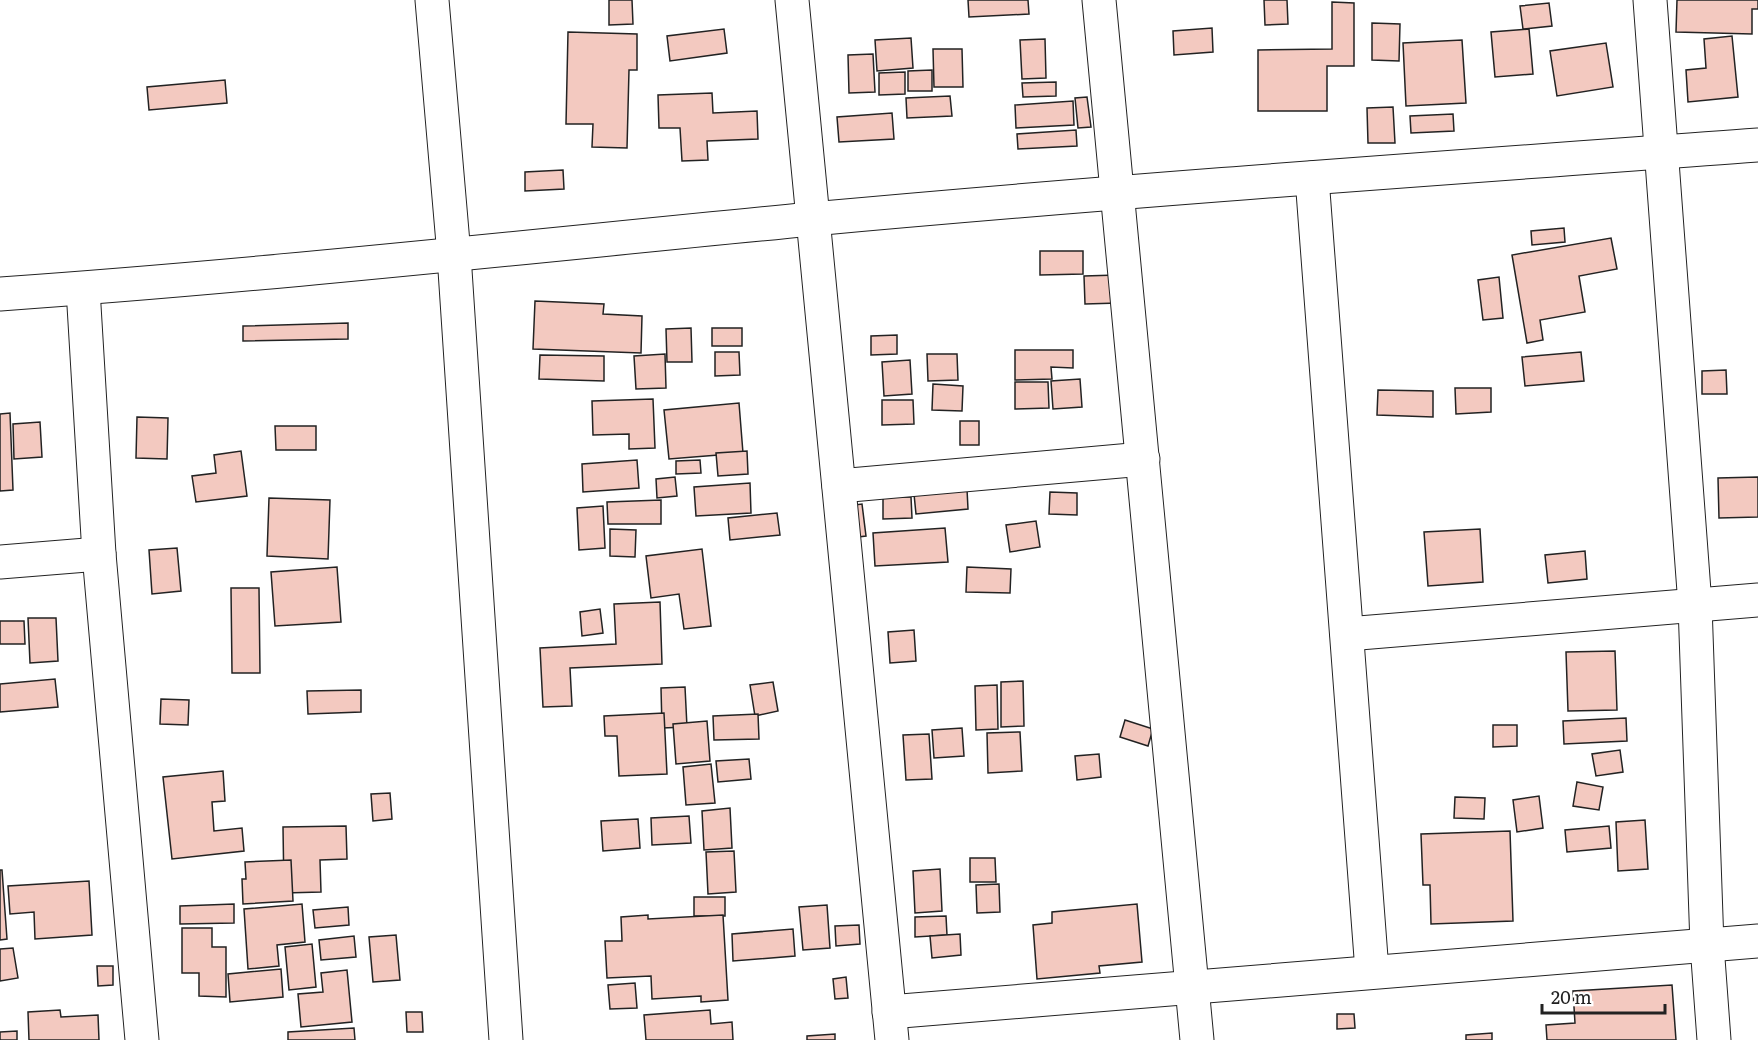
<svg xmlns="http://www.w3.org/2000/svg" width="1758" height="1040" font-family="Literata,serif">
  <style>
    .building { fill: #f3c9c0; stroke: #222; stroke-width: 1.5 }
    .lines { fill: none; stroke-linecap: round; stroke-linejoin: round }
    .street-casing { stroke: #222; stroke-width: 35 }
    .street { stroke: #fff; stroke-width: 33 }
  </style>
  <rect width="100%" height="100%" fill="#fff"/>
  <g class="building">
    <path d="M609,0H632L633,24L609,25Z"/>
    <path d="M968,0H1028L1029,14L969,17Z"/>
    <path d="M1264,0H1287L1288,24L1265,25Z"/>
    <path d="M1677,0H1758V9H1752V34L1676,32Z"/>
    <path d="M1332,2L1354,3V66H1327V111H1258V50L1332,49Z"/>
    <path d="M1549,3L1552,26L1523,29L1520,6Z"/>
    <path d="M1372,23L1400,24L1399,61L1372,60Z"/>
    <path d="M1212,28L1213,52L1174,55L1173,31Z"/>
    <path d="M724,29L727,53L670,61L667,36Z"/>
    <path d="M1529,29L1533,74L1495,77L1491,32Z"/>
    <path d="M568,32L637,34V70H629L627,148L592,147L593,124H566Z"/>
    <path d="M1732,36L1738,97L1688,102L1686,70L1706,68L1704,39Z"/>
    <path d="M911,38L913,68L877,71L875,40Z"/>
    <path d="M1045,39L1046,78L1022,79L1020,40Z"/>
    <path d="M1462,40L1466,103L1406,106L1403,43Z"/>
    <path d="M1606,43L1613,87L1557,96L1550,51Z"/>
    <path d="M933,49H962L963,87H934Z"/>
    <path d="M873,54L875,92L849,93L848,55Z"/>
    <path d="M932,70V91H908V71Z"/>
    <path d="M905,72V94L879,95V73Z"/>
    <path d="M225,80L227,103L149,110L147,87Z"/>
    <path d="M1056,82V96L1023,97L1022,83Z"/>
    <path d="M712,93L713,113L757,111L758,139L707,141L708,160L682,161L680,128H659L658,95Z"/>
    <path d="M950,96L952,116L907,118L906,98Z"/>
    <path d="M1087,97L1091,127L1078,128L1075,98Z"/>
    <path d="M1073,101L1074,125L1016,128L1015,105Z"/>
    <path d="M1393,107L1395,143H1368L1367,108Z"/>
    <path d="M892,113L894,139L839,142L837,117Z"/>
    <path d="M1453,114L1454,131L1411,133L1410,116Z"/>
    <path d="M1076,130L1077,146L1018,149L1017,134Z"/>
    <path d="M563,170L564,189L525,191V172Z"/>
    <path d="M1564,228L1565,242L1532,245L1531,231Z"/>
    <path d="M1611,238L1617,269L1579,276L1585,312L1540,320L1543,340L1527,343L1512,255Z"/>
    <path d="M1040,251H1083V274L1040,275Z"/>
    <path d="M1117,275L1118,303L1085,304L1084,276Z"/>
    <path d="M1499,277L1503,318L1483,320L1478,280Z"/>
    <path d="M535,301L604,304L603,314L642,316L641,353L533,349Z"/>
    <path d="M348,323V339L243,341V326Z"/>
    <path d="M691,328L692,362H667L666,329Z"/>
    <rect x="712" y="328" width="30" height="18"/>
    <path d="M897,335V354L871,355V336Z"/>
    <path d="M1015,350H1073V368L1051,367L1052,379L1015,380Z"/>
    <path d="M715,352H739L740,375L715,376Z"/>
    <path d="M1581,352L1584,381L1525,386L1522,357Z"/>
    <path d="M665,354L666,388L636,389L634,356Z"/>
    <path d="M927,354H957L958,380L928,381Z"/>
    <path d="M540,355L604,356V381L539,379Z"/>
    <path d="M910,360L912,394L884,396L882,362Z"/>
    <path d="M1726,370L1727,394H1702V371Z"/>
    <path d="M1080,379L1082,407L1053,409L1051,381Z"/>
    <path d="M1015,382H1048L1049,408L1015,409Z"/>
    <path d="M933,384L963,386L962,411L932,410Z"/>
    <path d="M1455,388H1491V412L1456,414Z"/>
    <path d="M1378,390L1433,391V417L1377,415Z"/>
    <path d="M653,399L655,448L629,449V434L593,435L592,401Z"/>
    <path d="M882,400H913L914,424L882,425Z"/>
    <path d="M739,403L743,453L669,459L664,410Z"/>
    <path d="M10,413L13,490L0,491V414Z"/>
    <path d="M137,417L168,418L167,459L136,458Z"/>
    <rect x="960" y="421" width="19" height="24"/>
    <path d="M40,422L42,457L14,459L13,424Z"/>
    <path d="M275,426H316V450H276Z"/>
    <path d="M241,451L247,496L196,502L192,476L216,473L214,455Z"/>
    <path d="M747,451L748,474L718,476L716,453Z"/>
    <path d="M637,460L639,488L583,492L582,464Z"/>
    <path d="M700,460L701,473L676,474V461Z"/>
    <path d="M675,477L677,496L657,498L656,479Z"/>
    <path d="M1758,477V517L1719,518L1718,478Z"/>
    <path d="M750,483L751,513L696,516L694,487Z"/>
    <path d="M967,489L968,509L916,514L914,494Z"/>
    <path d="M1050,492L1077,493V515L1049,514Z"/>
    <path d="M883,497H911L912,518L883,519Z"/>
    <path d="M269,498L330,500L328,559L267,556Z"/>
    <path d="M661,500V524H608L607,502Z"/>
    <path d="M862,504L866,536L850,538L847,506Z"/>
    <path d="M603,506L605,548L579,550L577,508Z"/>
    <path d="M777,513L780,535L730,540L728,518Z"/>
    <path d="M1036,521L1040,547L1010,552L1006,525Z"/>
    <path d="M945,528L948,562L875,566L873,533Z"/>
    <path d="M610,529L636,530L635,557L610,556Z"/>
    <path d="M1480,529L1483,582L1428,586L1424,532Z"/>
    <path d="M177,548L181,591L152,594L149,550Z"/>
    <path d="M702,549L711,626L684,629L679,594L651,598L646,556Z"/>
    <path d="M1585,551L1587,579L1548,583L1545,555Z"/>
    <path d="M337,567L341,622L275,626L271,572Z"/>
    <path d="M967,567L1011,569L1010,593L966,592Z"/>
    <path d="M231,588H259L260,673H232Z"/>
    <path d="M660,602L662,664L570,668L572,706L543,707L540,648L616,644L614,604Z"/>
    <path d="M600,609L603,633L582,636L580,612Z"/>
    <path d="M28,618H56L58,661L30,663Z"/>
    <path d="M0,621H24L25,644H0Z"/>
    <path d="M914,630L916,661L890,663L888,632Z"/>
    <path d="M1615,651L1617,710L1568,711L1566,652Z"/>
    <path d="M55,679L58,707L0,712V684Z"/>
    <path d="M1023,681L1024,726L1001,727V682Z"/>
    <path d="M773,682L778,711L755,716L750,685Z"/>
    <path d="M997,685L998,729L976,730L975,686Z"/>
    <path d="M685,687L687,727L662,728L661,688Z"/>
    <path d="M361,690V712L308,714L307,691Z"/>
    <path d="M161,699L189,700L188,725L160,724Z"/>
    <path d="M664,713L667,774L619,776L617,736H605L604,716Z"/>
    <path d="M758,714L759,739L714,740L713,716Z"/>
    <path d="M1626,718L1627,741L1564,744L1563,721Z"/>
    <path d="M1125,720L1153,729L1148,746L1120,737Z"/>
    <path d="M707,721L710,761L676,764L673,724Z"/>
    <path d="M1493,725H1517V746L1493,747Z"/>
    <path d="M962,728L964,756L934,758L932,730Z"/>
    <path d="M1020,732L1022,771L988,773L987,733Z"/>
    <path d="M929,734L932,779L906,780L903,735Z"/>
    <path d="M1620,750L1623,772L1596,776L1592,754Z"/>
    <path d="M1099,754L1101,777L1077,780L1075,756Z"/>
    <path d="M749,759L751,779L718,782L716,761Z"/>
    <path d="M711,764L715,803L686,805L683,767Z"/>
    <path d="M223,771L225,801L212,802L214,831L242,828L244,851L172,859L163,777Z"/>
    <path d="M1577,782L1603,787L1599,810L1573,806Z"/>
    <path d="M390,793L392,819L373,821L371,794Z"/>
    <path d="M1539,796L1543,828L1517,832L1513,800Z"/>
    <path d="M1455,797L1485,798L1484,819L1454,818Z"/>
    <path d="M730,808L732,848L704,850L702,811Z"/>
    <path d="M689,816L691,843L652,845L651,818Z"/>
    <path d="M638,819L640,848L603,851L601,821Z"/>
    <path d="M1645,820L1648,869L1618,871L1616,822Z"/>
    <path d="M346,826L347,859L320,860L321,892L284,893L283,827Z"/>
    <path d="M1609,826L1611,848L1567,852L1565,830Z"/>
    <path d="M1510,831L1513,921L1431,924L1430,885H1423L1421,834Z"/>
    <path d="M734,851L736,892L708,894L706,852Z"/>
    <path d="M970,858H995L996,882H970Z"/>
    <path d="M291,860L293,901L243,904L242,879H246L245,862Z"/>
    <path d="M940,869L942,911L915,913L913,871Z"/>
    <path d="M0,870H2L7,939L0,940Z"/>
    <path d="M89,881L92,935L35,939L34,912L10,914L8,886Z"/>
    <path d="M999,884L1000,912L977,913L976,885Z"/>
    <rect x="694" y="897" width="31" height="19"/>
    <path d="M234,904V923L180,924V906Z"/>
    <path d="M302,904L305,942L277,945L279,966L248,969L244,909Z"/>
    <path d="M1137,904L1142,962L1099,966L1100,973L1037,979L1033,925L1052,923V912Z"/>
    <path d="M827,905L830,948L803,950L799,907Z"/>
    <path d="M348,907L349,925L315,928L313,910Z"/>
    <path d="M648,915V919L723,915L728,1000L701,1002V996L652,999L651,976L607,978L605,941H622L621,917Z"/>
    <path d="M946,916L947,935L915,937V917Z"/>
    <path d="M859,925L860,944L836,946L835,926Z"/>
    <path d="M182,928H212V947H226V997L199,996V973H182Z"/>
    <path d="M793,929L795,956L733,961L732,934Z"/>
    <path d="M960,934L961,955L932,958L930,936Z"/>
    <path d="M396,935L400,980L373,982L369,937Z"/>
    <path d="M354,936L356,957L321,960L319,940Z"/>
    <path d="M312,944L316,987L289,990L285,947Z"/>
    <path d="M13,948L18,978L0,981V949Z"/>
    <path d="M97,966H113V985L98,986Z"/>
    <path d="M281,969L283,997L230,1002L228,974Z"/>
    <path d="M347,970L352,1022L301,1027L298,994L323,992L321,973Z"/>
    <path d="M846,977L848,998L835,999L833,979Z"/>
    <path d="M635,983L637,1008L610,1009L608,985Z"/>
    <path d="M1672,985L1676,1040H1547L1546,1025L1575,1023L1573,991Z"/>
    <path d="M60,1010L61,1017L98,1015L99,1040H29L28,1012Z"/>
    <path d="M710,1010L711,1024L732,1022L733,1040H646L644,1015Z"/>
    <path d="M406,1012H422L423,1032H407Z"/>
    <path d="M1337,1014H1354L1355,1028L1337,1029Z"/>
    <path d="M354,1028L355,1040H288V1032Z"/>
    <path d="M17,1031V1040H0V1032Z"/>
    <path d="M1492,1033V1040H1466V1035Z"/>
    <path d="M835,1034V1040H807V1036Z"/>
  </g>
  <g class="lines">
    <g class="street-casing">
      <g id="street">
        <path d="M432,0L454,255L506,1040"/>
        <path d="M792,0L892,1040"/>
        <path d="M1099,0L1197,1040"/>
        <path d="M1650,0L1695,605L1707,945L1714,1040"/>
        <path d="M1312,178L1372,971"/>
        <path d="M83,289L99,554L142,1040"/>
        <path d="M0,294C271,275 542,245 812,219C1127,190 1443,168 1758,145"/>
        <path d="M839,486L1143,459"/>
        <path d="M0,562L99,554"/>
        <path d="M1347,634L1758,600"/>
        <path d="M889,1012L1758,941"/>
      </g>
    </g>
    <use href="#street" class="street"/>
  </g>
  <path d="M1542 1004v9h123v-9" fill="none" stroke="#222222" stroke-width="3"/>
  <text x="1551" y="1004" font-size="18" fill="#222222" stroke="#ffffff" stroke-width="4.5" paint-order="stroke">20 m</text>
</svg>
